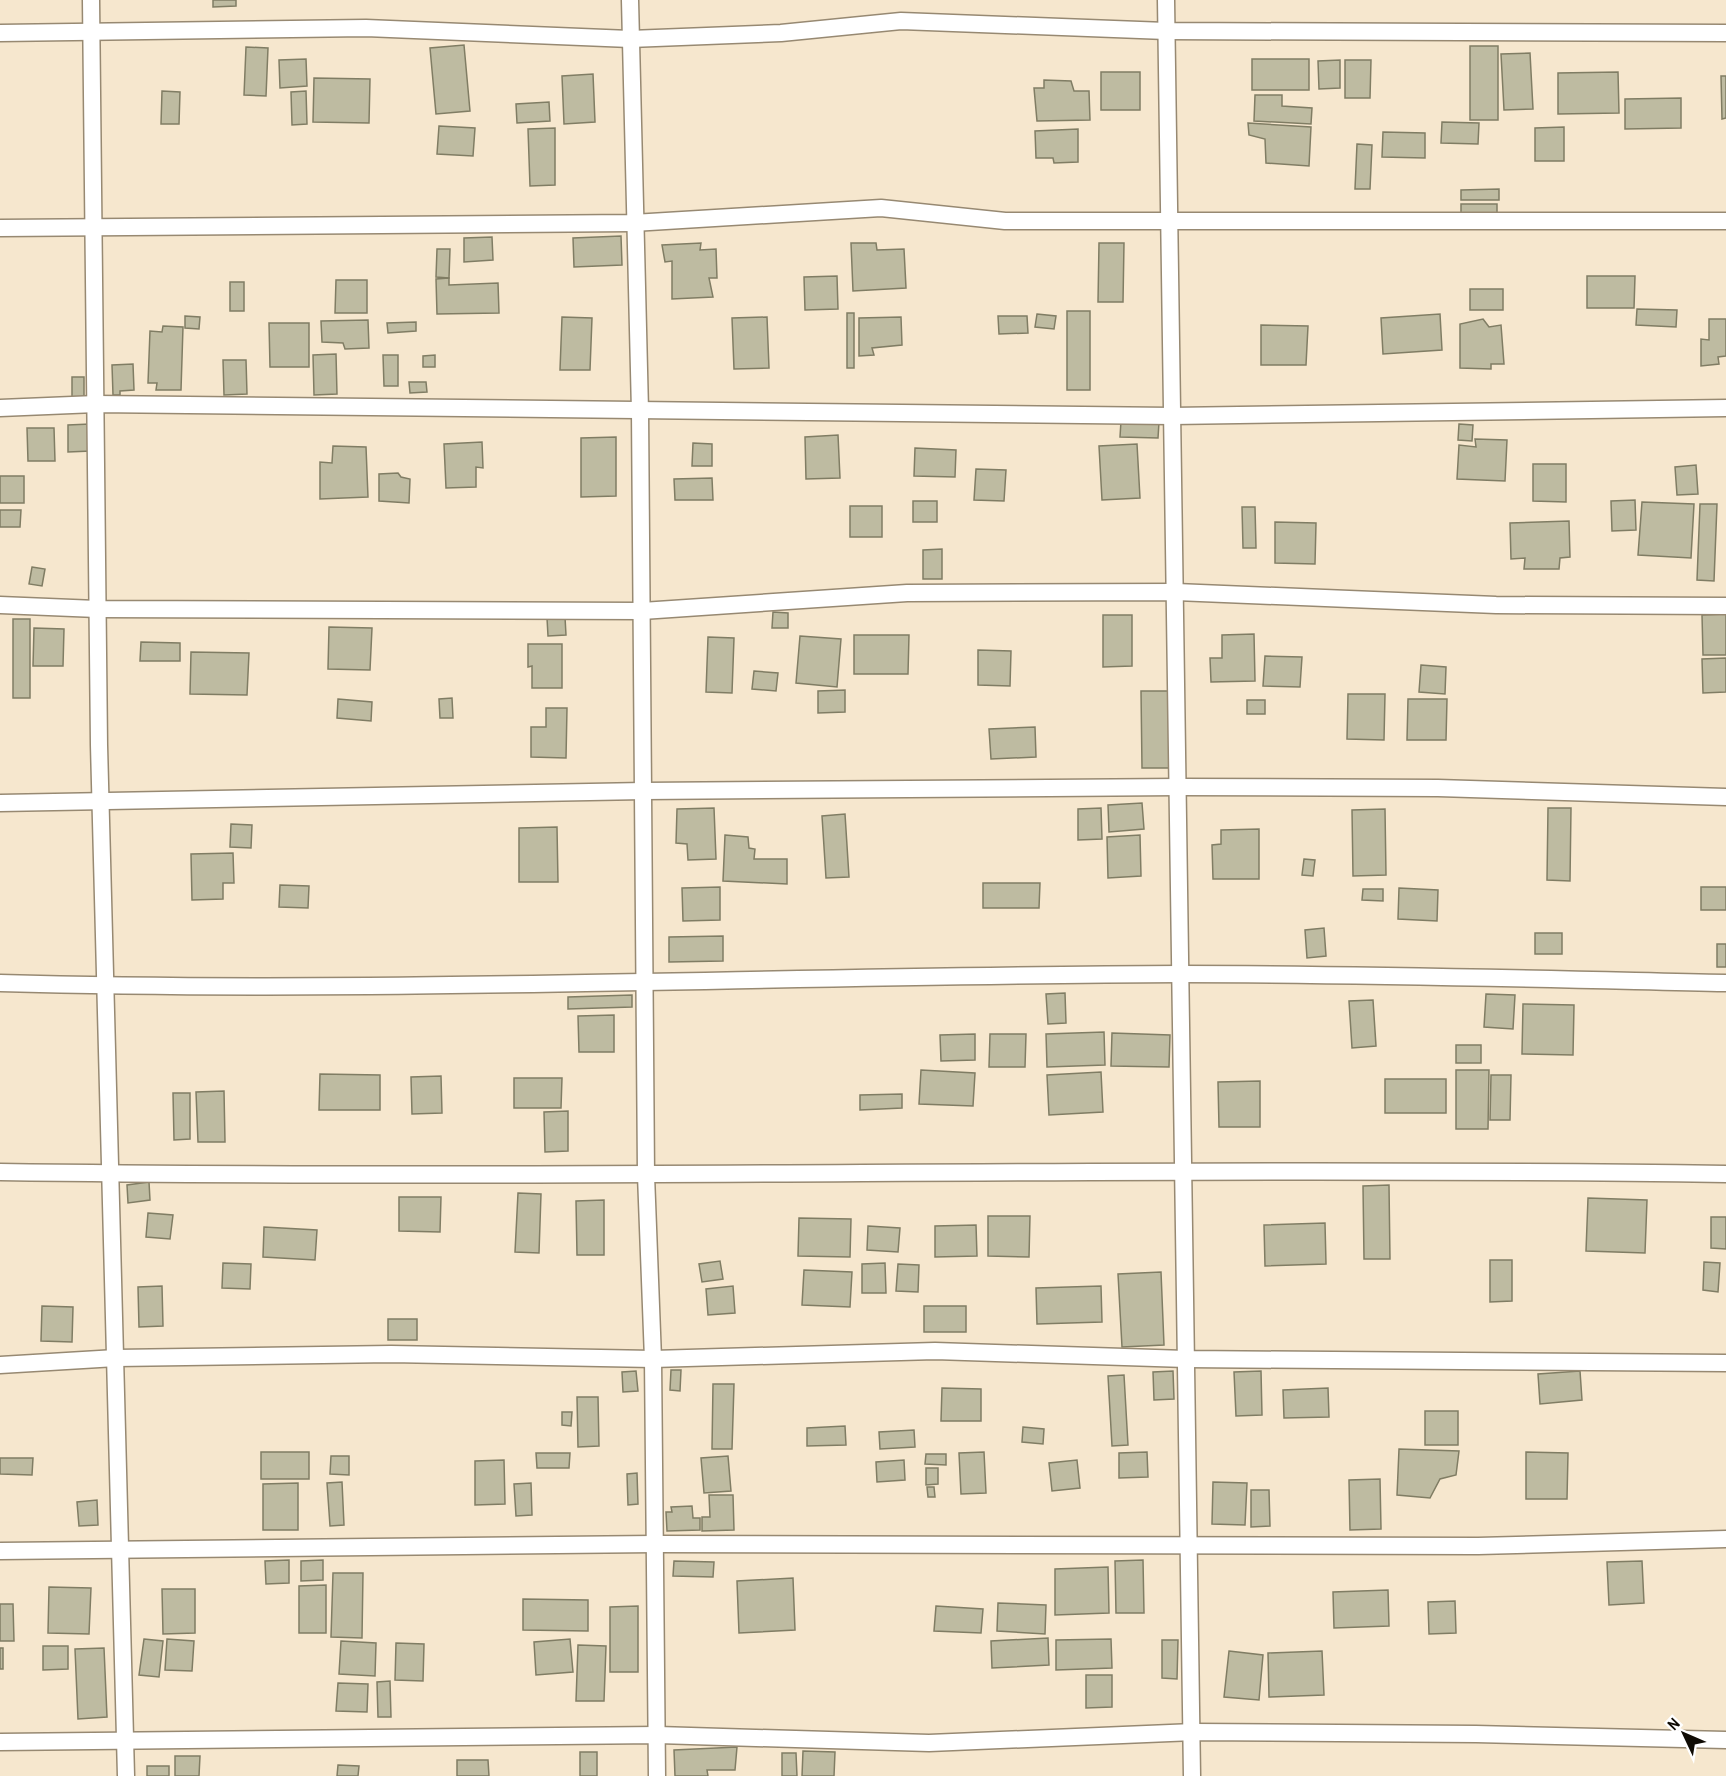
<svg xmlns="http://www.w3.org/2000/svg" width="1726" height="1776" font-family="'Archivo Narrow',sans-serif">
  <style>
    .building { fill: #bebba1; stroke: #807d64; stroke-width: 1.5 }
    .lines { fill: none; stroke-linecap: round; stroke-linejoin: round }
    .street-casing { stroke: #978972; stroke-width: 19 }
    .street { stroke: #fff; stroke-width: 16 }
  </style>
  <rect width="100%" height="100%" fill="#f6e7ce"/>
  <g class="building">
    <path d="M213,0H236V6L213,7Z"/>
    <path d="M464,45L470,111L436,114L430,48Z"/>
    <rect x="1470" y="46" width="28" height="74"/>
    <path d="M246,47L268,48L266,96L244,95Z"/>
    <path d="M1530,53L1533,109L1504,110L1501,54Z"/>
    <path d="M306,59L307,86L280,88L279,60Z"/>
    <rect x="1252" y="59" width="57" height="31"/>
    <path d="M1340,60V88L1319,89L1318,61Z"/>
    <path d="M1345,60H1371L1370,98H1345Z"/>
    <rect x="1101" y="72" width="39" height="38"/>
    <path d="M1618,72L1619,113L1558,114V73Z"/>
    <path d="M593,74L595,122L564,124L562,76Z"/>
    <path d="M1721,76H1726V118L1722,119Z"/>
    <path d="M314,78L370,79L369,123L313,122Z"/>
    <path d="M1044,80L1071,81L1074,91H1089L1090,120L1037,121L1034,88H1044Z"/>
    <path d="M162,91L180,92L179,124H161Z"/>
    <path d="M306,91L307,124L292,125L291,92Z"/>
    <path d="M1255,95H1282V106L1312,108L1311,124L1254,121Z"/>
    <path d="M1681,98V128L1625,129V99Z"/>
    <path d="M549,102L550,121L517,123L516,104Z"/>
    <path d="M1442,122L1479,123L1478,144L1441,143Z"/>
    <path d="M1248,123L1311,127L1309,166L1266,163L1265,139L1249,135Z"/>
    <path d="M439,126L475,128L473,156L437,154Z"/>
    <path d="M1564,127V161H1535V128Z"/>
    <path d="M555,128V185L530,186L528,129Z"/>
    <path d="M1078,129V162L1054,163L1053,158H1036L1035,131Z"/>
    <path d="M1383,132L1425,133V158L1382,157Z"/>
    <path d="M1357,144L1372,145L1370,189H1355Z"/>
    <path d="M1499,189V200H1461V190Z"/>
    <path d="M1461,204H1497V214L1461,213Z"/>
    <path d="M621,236L622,265L574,267L573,238Z"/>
    <path d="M492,237L493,260L464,262V238Z"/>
    <path d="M701,243L700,250L716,249L717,278H709L713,297L672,299V261L665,262L662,245Z"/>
    <path d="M851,243H876L877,250L904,249L906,288L853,291Z"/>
    <path d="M1099,243H1124L1123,302H1098Z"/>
    <path d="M437,249H450L449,278L436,277Z"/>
    <path d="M837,276L838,309L805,310L804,277Z"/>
    <path d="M1587,276H1635L1634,308H1587Z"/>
    <path d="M449,278V285L498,283L499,313L437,314L436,279Z"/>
    <path d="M336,280H367V313H335Z"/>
    <rect x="230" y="282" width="14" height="29"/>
    <rect x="1470" y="289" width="33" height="21"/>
    <path d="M1637,309L1677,310L1676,327L1636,325Z"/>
    <rect x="1067" y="311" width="23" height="79"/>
    <rect x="847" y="313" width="7" height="55"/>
    <path d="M1037,314L1056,316L1054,329L1035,327Z"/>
    <path d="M1440,314L1442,350L1383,354L1381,318Z"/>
    <path d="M185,316L200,317L199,329L185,328Z"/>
    <path d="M998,316H1027L1028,333L999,334Z"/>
    <path d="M562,317L592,318L590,370H560Z"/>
    <path d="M767,317L769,368L734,369L732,318Z"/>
    <path d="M901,317L902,345L872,348L874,355L859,356V318Z"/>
    <path d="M1483,319L1489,327L1501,325L1504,364H1491V369L1460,368V324Z"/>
    <path d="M1709,319H1726V356L1718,357L1719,364L1701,366V339L1709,340Z"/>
    <path d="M368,320L369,348L345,349L343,343L322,342L321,321Z"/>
    <path d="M416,322V331L388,333L387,323Z"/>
    <path d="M269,323H309V367H270Z"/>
    <path d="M1261,325L1308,326L1306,365H1261Z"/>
    <path d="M163,326L183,327L181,390H156L157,383H148L150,331L162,332Z"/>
    <path d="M336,354L337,394L314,395L313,355Z"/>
    <path d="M383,355H398V386H384Z"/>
    <path d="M435,355V367H423V356Z"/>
    <path d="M223,360H246L247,394L224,395Z"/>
    <path d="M133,364L134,390L120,391V395H113L112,365Z"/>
    <rect x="72" y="377" width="12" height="20"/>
    <path d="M409,382H426L427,392L410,393Z"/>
    <path d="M1121,421L1159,422L1158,438L1120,437Z"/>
    <path d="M90,424L91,451L68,452V425Z"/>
    <path d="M1459,424L1473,425L1472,441L1458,440Z"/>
    <path d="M27,428H54L55,461H28Z"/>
    <path d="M838,435L840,478L806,479L805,437Z"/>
    <path d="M616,437V496L581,497V438Z"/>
    <path d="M1475,439L1507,440L1505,481L1457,479L1459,445L1476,447Z"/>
    <path d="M482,442L483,468L476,467V487L446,488L444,444Z"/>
    <path d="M693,443L712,444V466H692Z"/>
    <path d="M1137,444L1140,498L1102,500L1099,446Z"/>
    <path d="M333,446L366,447L368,497L320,499V462L332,463Z"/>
    <path d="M915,448L956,450L955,477L914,476Z"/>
    <path d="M1533,464H1566V502L1533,501Z"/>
    <path d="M1696,465L1698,494L1677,495L1675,467Z"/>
    <path d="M976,469L1006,470L1004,501L974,500Z"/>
    <path d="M398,473L401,477L410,479L409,503L379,501V474Z"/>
    <rect x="0" y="476" width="24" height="27"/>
    <path d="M712,478L713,500H675L674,479Z"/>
    <path d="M1635,500L1636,530L1612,531L1611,501Z"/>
    <rect x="913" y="501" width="24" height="21"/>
    <path d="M1642,502L1694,504L1691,558L1638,555Z"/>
    <path d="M1700,504H1717L1714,581L1697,580Z"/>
    <rect x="850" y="506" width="32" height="31"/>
    <path d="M1242,507H1255L1256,548H1243Z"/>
    <path d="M0,510H21L20,527H0Z"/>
    <path d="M1569,521L1570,557L1560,558L1559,569H1524L1525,558L1511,559L1510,523Z"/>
    <path d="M1275,522L1316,523L1315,564L1275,563Z"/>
    <path d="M942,549V579H923V550Z"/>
    <path d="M32,567L45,569L42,586L29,584Z"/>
    <path d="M773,612L788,613V628H772Z"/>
    <path d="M1726,614V655H1703L1702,615Z"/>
    <path d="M1103,615H1132V666L1103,667Z"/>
    <path d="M565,617L566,635L548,636L547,618Z"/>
    <rect x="13" y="619" width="17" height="79"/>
    <path d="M329,627L372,628L370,670L328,669Z"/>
    <path d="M34,628L64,629L63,666H33Z"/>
    <path d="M1254,634L1255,681L1211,682L1210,658H1222V635Z"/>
    <path d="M854,635H909L908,674H854Z"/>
    <path d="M800,636L841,639L837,687L796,683Z"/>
    <path d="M708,637L734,638L732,693L706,692Z"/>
    <path d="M141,642L180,643V661H140Z"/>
    <path d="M528,644H562V688H532V666L528,667Z"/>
    <path d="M978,650L1011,651L1010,686L978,685Z"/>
    <path d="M191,652L249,653L247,695L190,694Z"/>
    <path d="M1265,656L1302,657L1300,687L1263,686Z"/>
    <path d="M1726,658V692L1703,693L1702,659Z"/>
    <path d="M1421,665L1446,667L1445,694L1419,692Z"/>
    <path d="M754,671L778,673L776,691L752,689Z"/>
    <path d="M845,690V712L818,713V691Z"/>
    <path d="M1141,691H1169L1170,768H1142Z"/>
    <path d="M1348,694H1385L1384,740L1347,739Z"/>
    <path d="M452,698L453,718H440L439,699Z"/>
    <path d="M338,699L372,702L371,721L337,718Z"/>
    <path d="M1408,699H1447L1446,740H1407Z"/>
    <rect x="1247" y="700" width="18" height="14"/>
    <path d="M546,708H567L566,758L531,757V727H546Z"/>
    <path d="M1035,727L1036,757L991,759L989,729Z"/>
    <path d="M1142,803L1144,829L1109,832L1108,805Z"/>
    <path d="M714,808L716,859L688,860L687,844L676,843L677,809Z"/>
    <path d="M1101,808L1102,839L1078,840V809Z"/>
    <path d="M1548,808H1571L1570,881L1547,880Z"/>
    <path d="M1385,809L1386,875L1353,876L1352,810Z"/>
    <path d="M845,814L849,877L826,878L822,816Z"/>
    <path d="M231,824L252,825L251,848L230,847Z"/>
    <path d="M557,827L558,882H519V828Z"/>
    <path d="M1259,829V879H1213L1212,845L1221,844V830Z"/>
    <path d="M725,835L748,837L749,848L755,849L754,859H787V884L723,881Z"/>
    <path d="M1140,835L1141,876L1108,878L1107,837Z"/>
    <path d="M233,853L234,883H223V899L192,900L191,854Z"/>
    <path d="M1304,859L1315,860L1313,876L1302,875Z"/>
    <path d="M983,883H1040L1039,908H983Z"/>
    <path d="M280,885L309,886L308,908L279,907Z"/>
    <path d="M720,887V920L683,921L682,888Z"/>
    <rect x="1701" y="887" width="25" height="23"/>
    <path d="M1399,888L1438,890L1437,921L1398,919Z"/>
    <path d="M1363,889H1383V901L1362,900Z"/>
    <path d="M1324,928L1326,956L1307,958L1305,930Z"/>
    <rect x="1535" y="933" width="27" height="21"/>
    <path d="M723,936V961L669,962V937Z"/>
    <rect x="1717" y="944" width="9" height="23"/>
    <path d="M1065,993L1066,1023L1048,1024L1046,994Z"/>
    <path d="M1486,994L1515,995L1513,1029L1484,1027Z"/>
    <path d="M632,995V1007L568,1009V997Z"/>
    <path d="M1373,1000L1376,1046L1352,1048L1349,1001Z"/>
    <path d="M1523,1004L1574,1005L1573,1055L1522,1054Z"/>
    <path d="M614,1015V1052H579L578,1016Z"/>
    <path d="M1104,1032L1105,1065L1047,1067L1046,1034Z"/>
    <path d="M1112,1033L1170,1035L1169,1067L1111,1066Z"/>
    <path d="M975,1034V1060L941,1061L940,1035Z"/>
    <path d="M990,1034H1026L1025,1067H989Z"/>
    <rect x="1456" y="1045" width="25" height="18"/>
    <path d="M921,1070L975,1073L973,1106L919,1104Z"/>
    <path d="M1456,1070H1489L1488,1129H1456Z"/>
    <path d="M1101,1072L1103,1112L1049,1115L1047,1075Z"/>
    <path d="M320,1074L380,1075V1110H319Z"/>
    <path d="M1491,1075H1511L1510,1120H1490Z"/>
    <path d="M441,1076L442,1113L412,1114L411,1077Z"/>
    <path d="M514,1078H562L561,1108H514Z"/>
    <rect x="1385" y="1079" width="61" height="34"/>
    <path d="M1260,1081V1127H1219L1218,1082Z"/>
    <path d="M224,1091L225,1142H198L196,1092Z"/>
    <path d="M173,1093H190V1139L174,1140Z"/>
    <path d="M902,1094V1108L860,1110V1095Z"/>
    <path d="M568,1111V1151L545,1152L544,1112Z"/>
    <path d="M149,1182L150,1200L128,1203L127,1185Z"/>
    <path d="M1389,1185L1390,1259H1364L1363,1186Z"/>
    <path d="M518,1193L541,1194L539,1253L515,1252Z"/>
    <path d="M399,1197H441L440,1232L399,1231Z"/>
    <path d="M1588,1198L1647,1200L1645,1253L1586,1251Z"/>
    <path d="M604,1200V1255H577L576,1201Z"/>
    <path d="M148,1213L173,1215L170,1239L146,1237Z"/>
    <path d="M988,1216H1030L1029,1257L988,1256Z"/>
    <path d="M1711,1217H1726V1249L1711,1248Z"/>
    <path d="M799,1218L851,1219L850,1257L798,1256Z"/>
    <path d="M1325,1223L1326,1264L1265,1266L1264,1225Z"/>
    <path d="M976,1225L977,1256L935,1257V1226Z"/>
    <path d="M868,1226L900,1228L898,1252L867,1250Z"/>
    <path d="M264,1227L317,1230L315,1260L263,1257Z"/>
    <path d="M1490,1260H1512V1301L1490,1302Z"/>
    <path d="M720,1261L723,1279L702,1282L699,1264Z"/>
    <path d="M1704,1262L1720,1263L1718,1292L1703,1290Z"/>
    <path d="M223,1263L251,1264L250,1289L222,1288Z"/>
    <path d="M885,1263L886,1293H862V1264Z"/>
    <path d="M898,1264L919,1265L918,1292L896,1291Z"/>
    <path d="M804,1270L852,1272L850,1307L802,1305Z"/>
    <path d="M1161,1272L1164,1345L1122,1347L1118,1274Z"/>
    <path d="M162,1286L163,1326L139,1327L138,1287Z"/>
    <path d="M733,1286L735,1313L708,1315L706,1289Z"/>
    <path d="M1101,1286L1102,1322L1037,1324L1036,1288Z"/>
    <path d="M42,1306L73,1307L72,1342L41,1341Z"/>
    <rect x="924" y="1306" width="42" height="26"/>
    <rect x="388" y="1319" width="29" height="21"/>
    <path d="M671,1370H681L680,1391L670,1390Z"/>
    <path d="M636,1371L638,1391L623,1392L622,1372Z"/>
    <path d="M1173,1371L1174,1399L1154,1400L1153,1372Z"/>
    <path d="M1261,1371L1262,1415L1236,1416L1234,1372Z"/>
    <path d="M1580,1371L1582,1400L1540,1404L1538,1374Z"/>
    <path d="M1124,1375L1128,1445L1112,1446L1108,1376Z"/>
    <path d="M713,1384H734L732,1449H712Z"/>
    <path d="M942,1388L981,1389V1421H941Z"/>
    <path d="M1328,1388L1329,1417L1284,1418L1283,1390Z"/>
    <path d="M577,1397H598L599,1446L578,1447Z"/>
    <rect x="1425" y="1411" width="33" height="34"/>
    <path d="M562,1412H572L571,1426L562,1425Z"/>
    <path d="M845,1426L846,1445L807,1446V1428Z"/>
    <path d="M1023,1427L1044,1429L1043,1444L1022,1442Z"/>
    <path d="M914,1430L915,1447L880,1449L879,1432Z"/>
    <path d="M1399,1449L1459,1451L1456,1475L1440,1479L1430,1498L1397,1495Z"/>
    <rect x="261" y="1452" width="48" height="27"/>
    <path d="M984,1452L986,1493L961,1494L959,1453Z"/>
    <path d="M1147,1452L1148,1477L1119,1478V1453Z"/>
    <path d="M1526,1452L1568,1453L1567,1499H1526Z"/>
    <path d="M536,1453H570L569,1468H537Z"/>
    <path d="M926,1454H946V1465L925,1464Z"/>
    <path d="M331,1456H349V1475L330,1474Z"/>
    <path d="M728,1456L731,1491L704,1493L701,1458Z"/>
    <path d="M0,1458H33L32,1475L0,1474Z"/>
    <path d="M504,1460L505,1504L475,1505V1461Z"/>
    <path d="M904,1460L905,1480L877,1482L876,1462Z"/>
    <path d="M1077,1460L1080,1488L1052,1491L1049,1463Z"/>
    <path d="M926,1468H938V1484L926,1485Z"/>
    <path d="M637,1473L638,1504L628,1505L627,1474Z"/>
    <path d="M1380,1479L1381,1529L1350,1530L1349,1480Z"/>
    <path d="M342,1482L344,1525L330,1526L327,1483Z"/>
    <path d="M1213,1482L1247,1483L1245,1525L1212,1524Z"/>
    <path d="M298,1483V1530H263V1484Z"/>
    <path d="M531,1483L532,1515L516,1516L514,1484Z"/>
    <path d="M927,1487H934L935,1497H928Z"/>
    <path d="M1251,1490H1269L1270,1526L1251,1527Z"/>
    <path d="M709,1495H733L734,1530L702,1531V1517H710Z"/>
    <path d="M97,1500L98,1525L79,1526L77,1502Z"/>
    <path d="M692,1506L693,1518H700V1530L667,1531L666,1512H672L671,1507Z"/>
    <path d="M289,1560V1583L266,1584L265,1561Z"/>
    <path d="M323,1560V1580L301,1581V1561Z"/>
    <path d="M1143,1560L1144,1613H1116L1115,1561Z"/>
    <path d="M674,1561L714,1562L713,1577L673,1576Z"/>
    <path d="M1642,1561L1644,1603L1609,1605L1607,1562Z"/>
    <path d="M1108,1567L1109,1613L1055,1615V1569Z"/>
    <path d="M333,1573H363L362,1638L331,1637Z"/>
    <path d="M793,1578L795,1630L739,1633L737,1581Z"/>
    <path d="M326,1585V1633H299V1586Z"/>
    <path d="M49,1587L91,1588L89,1634L48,1633Z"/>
    <path d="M162,1589H195V1633L163,1634Z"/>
    <path d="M1388,1590L1389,1626L1334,1628L1333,1592Z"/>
    <path d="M523,1599L588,1600V1631L523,1630Z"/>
    <path d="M1455,1601L1456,1633L1429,1634L1428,1602Z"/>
    <path d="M998,1603L1046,1605L1045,1634L997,1631Z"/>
    <path d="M0,1604H13L14,1641H0Z"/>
    <path d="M638,1606V1672H610V1607Z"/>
    <path d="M936,1606L983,1609L981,1633L934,1631Z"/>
    <path d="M1048,1638L1049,1665L992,1668L991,1641Z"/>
    <path d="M144,1639L163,1641L159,1677L139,1675Z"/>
    <path d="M167,1639L194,1641L192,1671L165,1670Z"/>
    <path d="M570,1639L573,1672L536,1675L534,1642Z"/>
    <path d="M1111,1639L1112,1668L1056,1670V1640Z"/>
    <path d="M1162,1640H1178L1177,1679L1162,1678Z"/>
    <path d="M341,1641L376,1643L375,1676L339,1674Z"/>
    <path d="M396,1643L424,1644L423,1681L395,1680Z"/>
    <path d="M578,1645L606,1646L604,1701H576Z"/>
    <path d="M43,1646H68V1669L43,1670Z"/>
    <rect x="0" y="1648" width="3" height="21"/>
    <path d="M104,1648L107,1717L78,1719L75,1649Z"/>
    <path d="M1229,1651L1263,1655L1259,1700L1224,1697Z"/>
    <path d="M1322,1651L1324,1695L1269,1697L1268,1653Z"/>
    <path d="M1086,1675H1112V1707L1086,1708Z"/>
    <path d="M390,1681L391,1717H378L377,1682Z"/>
    <path d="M338,1683L368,1684L367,1712L336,1711Z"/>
    <path d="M737,1747L735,1770H707L708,1776H675L674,1750Z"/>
    <path d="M803,1751L835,1752L834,1776H802Z"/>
    <rect x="580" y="1752" width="17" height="24"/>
    <path d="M782,1753H796L797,1776H782Z"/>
    <path d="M175,1756H200L199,1776H175Z"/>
    <path d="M457,1760H488L489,1776H457Z"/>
    <path d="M338,1765L359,1766L358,1776H337Z"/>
    <rect x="147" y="1766" width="22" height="10"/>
  </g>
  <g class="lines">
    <g class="street-casing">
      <g id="street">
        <path d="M91,0L99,745L126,1776"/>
        <path d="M630,0L640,411L646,1175L653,1359L657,1776"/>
        <path d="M1166,0L1192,1776"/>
        <path d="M0,33L366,28L630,39L781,33L901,21L1166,31L1726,33"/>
        <path d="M0,228L633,223L881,208L1005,221H1726"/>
        <path d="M0,408L96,404L1172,416L1726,408"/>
        <path d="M0,605L97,609L642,611L907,593L1176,592L1496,605L1726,606"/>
        <path d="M0,803L644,791L1179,787L1438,788L1726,797"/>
        <path d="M0,983C393,994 787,975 1180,974C1362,974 1544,979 1726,983"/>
        <path d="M0,1172C575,1180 1151,1166 1726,1174"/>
        <path d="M0,1365L116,1358L391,1354L653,1359L935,1351L1186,1359L1726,1363"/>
        <path d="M0,1551L655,1544L1478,1546L1726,1539"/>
        <path d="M0,1742L658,1735L929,1743L1194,1732L1476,1734L1726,1740"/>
      </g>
    </g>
    <use href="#street" class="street"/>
  </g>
  <g transform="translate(1684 1734) rotate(314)" stroke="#ffffff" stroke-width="4.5" paint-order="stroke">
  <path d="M0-4.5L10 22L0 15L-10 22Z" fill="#0f0b04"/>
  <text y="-9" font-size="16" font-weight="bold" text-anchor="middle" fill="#0f0b04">N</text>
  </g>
</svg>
